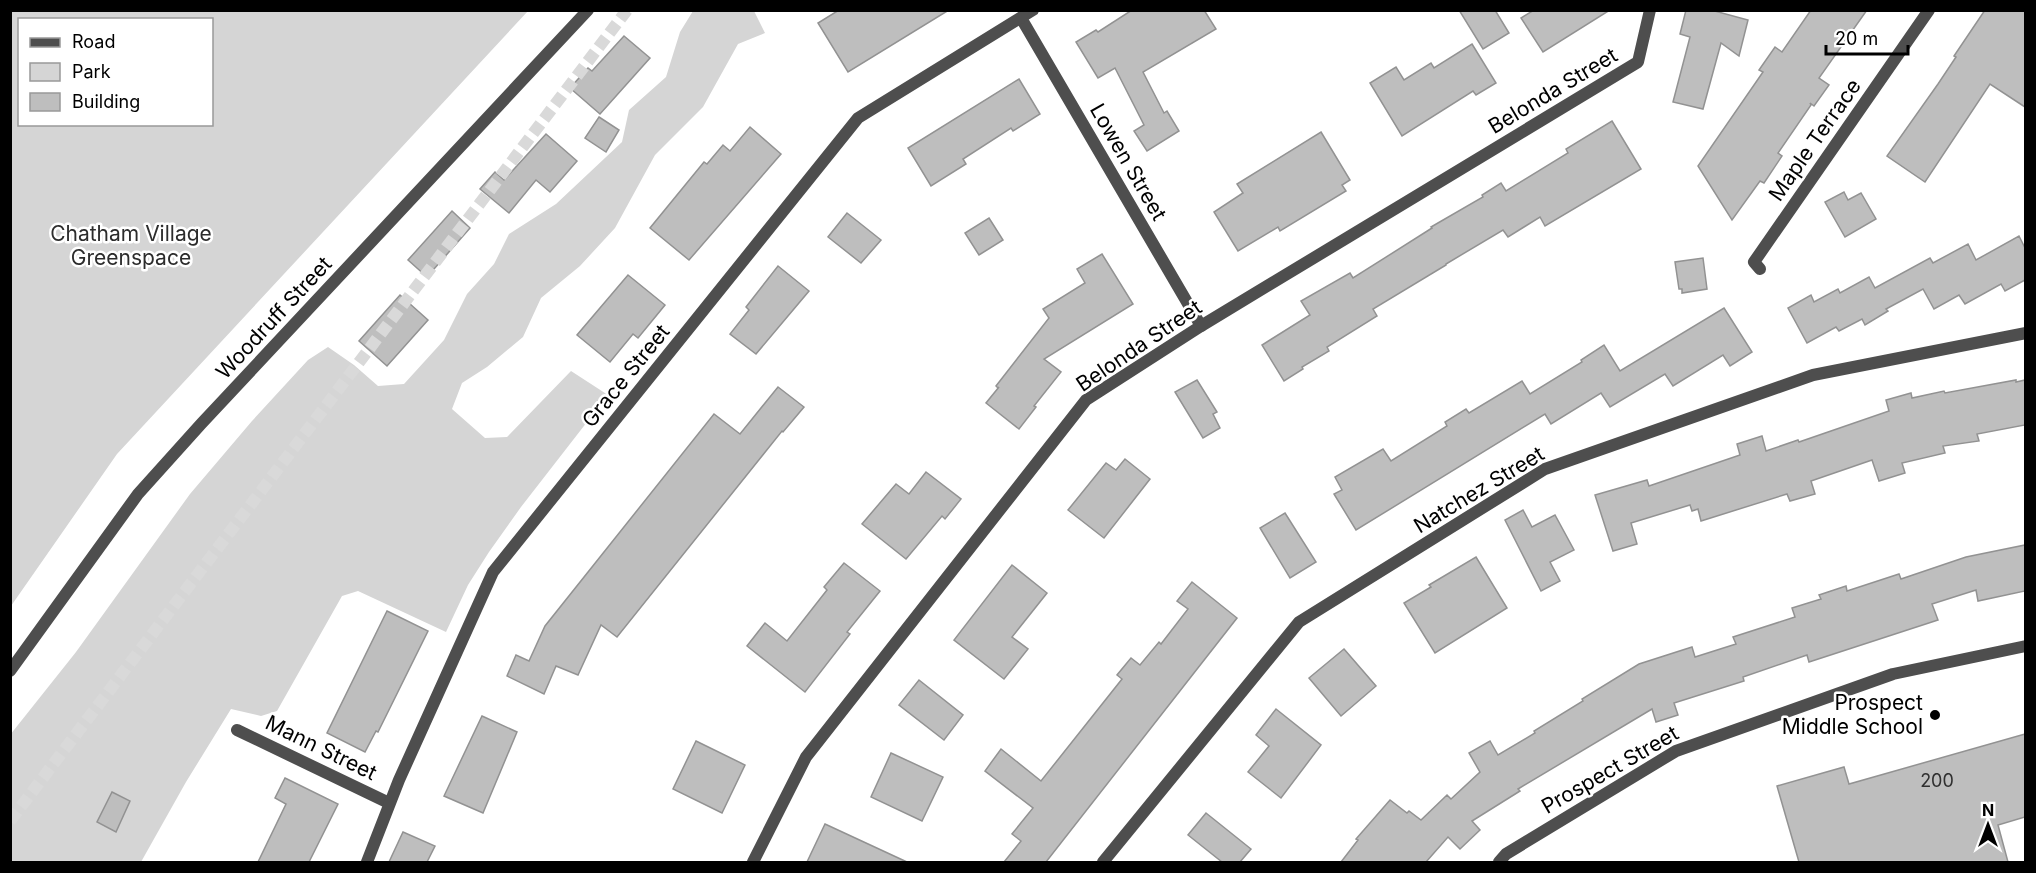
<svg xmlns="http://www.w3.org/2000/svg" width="2036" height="873" font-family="Inter,sans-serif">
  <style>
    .green { fill: #d5d5d5; fill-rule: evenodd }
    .building { fill: #bebebe; stroke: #929292; stroke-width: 1.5 }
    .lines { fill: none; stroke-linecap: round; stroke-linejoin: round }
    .tertiary-tunnel { stroke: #d9d9d9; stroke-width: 12; stroke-dasharray: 12 6; stroke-linecap: butt }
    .minor { stroke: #4e4e4e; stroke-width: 12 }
    .tertiary { stroke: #4e4e4e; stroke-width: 12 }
    .poi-dot { fill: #000; stroke: #fff; stroke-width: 2 }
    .labels { text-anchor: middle; stroke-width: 5; stroke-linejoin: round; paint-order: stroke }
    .number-label { font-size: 18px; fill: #303030 }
    .street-label { font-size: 21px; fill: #000; stroke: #fff }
    .park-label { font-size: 21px; fill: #2c2c2c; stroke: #fff }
    .poi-label { font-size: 21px; fill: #000; stroke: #fff; text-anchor: end }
  </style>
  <rect width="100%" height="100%" fill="#fff"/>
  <g class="green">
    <path d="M10,11H528L117,454L11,606ZM20,20H212V124H20Z"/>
    <path d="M693,11H754L765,33L738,44L703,107L655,155L615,228L580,266L541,298L523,337L487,367L462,383L452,409L485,438L507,437L571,371L608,395L521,507L489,552L468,585L446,632L358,591L342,596L277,711L261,716L231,709L186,782L141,862H11L10,735L76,652L190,494L252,421L308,360L328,347L354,365L378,386L404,384L444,340L467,294L494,264L509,234L556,204L622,142L629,110L666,77L680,32Z"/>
  </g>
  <g class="building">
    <path d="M839,10H949L848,72L818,23Z"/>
    <path d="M1132,10H1204L1216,29L1143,72L1164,113L1167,111L1179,131L1147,151L1134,131L1144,125L1115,68L1098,78L1076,42L1096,30L1098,32Z"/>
    <path d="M1459,10H1495L1509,33L1483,49Z"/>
    <path d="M1534,10H1610L1543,52L1521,18Z"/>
    <path d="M1686,10H1711L1748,20L1739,56L1721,43L1703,109L1673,102L1690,37L1680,34Z"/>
    <path d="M1811,10H1867L1819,78L1829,85L1814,106L1810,103L1811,105L1778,153L1782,156L1764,183L1760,181L1732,220L1698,166L1763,72L1759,70L1775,47L1782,52Z"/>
    <path d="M1985,10H2025V107L1990,84L1925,182L1887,156L1938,84L1956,57L1954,56Z"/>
    <path d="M624,36L650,58L600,114L570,88L588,68L592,71Z"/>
    <path d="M1472,44L1496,83L1476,95L1473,91L1402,136L1370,83L1396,67L1404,80L1431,63L1434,68Z"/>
    <path d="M1019,79L1040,114L1013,131L1011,128L963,159L966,164L931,186L908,148Z"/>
    <path d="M599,117L619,130L606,152L585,138Z"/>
    <path d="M1612,121L1641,169L1545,226L1540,217L1508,237L1503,230L1446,264V265L1373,309L1377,316L1327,347L1329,351L1302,367L1303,369L1284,381L1262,345L1310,315L1301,301L1350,273L1353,278L1432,228L1431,227L1483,197L1482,195L1501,183L1506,191L1568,153L1566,149Z"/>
    <path d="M750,127L781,154L689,260L650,228L704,162L707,164L723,145L730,151Z"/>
    <path d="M1321,132L1350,180L1342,185L1346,191L1280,231L1278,227L1238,251L1214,212L1243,193L1237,184Z"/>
    <path d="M546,134L577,161L550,192L536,180L509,213L480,189L495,172L504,180Z"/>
    <path d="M1844,192L1848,200L1861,193L1876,219L1845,237L1825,202Z"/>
    <path d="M452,211L470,228L427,277L408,260Z"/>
    <path d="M847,213L881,240L861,263L828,237Z"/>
    <path d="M989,218L1003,240L979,255L965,233Z"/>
    <path d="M2019,236L2025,248V280L2005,291L2001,284L1965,304L1959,295L1934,309L1923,289L1886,309L1888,311L1865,325L1862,319L1839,331L1836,327L1807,343L1788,308L1811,295L1814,302L1838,289L1840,293L1869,277L1875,288L1930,258L1933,263L1968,244L1976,260Z"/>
    <path d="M1102,254L1133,304L1044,359L1061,372L1034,406L1036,407L1019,429L986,403L999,387L998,388L996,386L1049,318L1043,309L1085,283L1077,269Z"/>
    <path d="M1703,258L1707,289L1682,293V289H1679L1675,262Z"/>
    <path d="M778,266L809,291L756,354L730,334L749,310L746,307Z"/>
    <path d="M628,275L665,305L638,338L633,334L610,362L577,335Z"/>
    <path d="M400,295L428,320L387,366L359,341Z"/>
    <path d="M1724,308L1752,352L1730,366L1723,355L1673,386L1665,374L1610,407L1601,393L1551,424L1545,414L1356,530L1334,494L1342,490L1335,477L1383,449L1391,461L1447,426L1445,422L1466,409L1469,413L1522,381L1530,394L1582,362L1581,360L1604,345L1620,371Z"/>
    <path d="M1197,380L1217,412L1213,414L1220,428L1203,438L1175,392Z"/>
    <path d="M2016,380V382L2025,380V425L1977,434L1979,441L1943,446L1945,453L1902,463L1905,473L1879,481L1872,460L1811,481L1815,494L1790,501L1787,494L1701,521L1698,509L1692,511L1690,505L1631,523L1637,544L1613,551L1595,495L1647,480L1649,486L1740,455L1737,444L1762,436L1766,451L1798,440L1799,442L1889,411L1886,400L1911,393L1912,398L1944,391L1945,393Z"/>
    <path d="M778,387L804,407L783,432L782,431L617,637L601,625L578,675L556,666L544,694L507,676L516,655L529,661L545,626L714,414L740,434Z"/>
    <path d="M1125,459L1150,479L1104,538L1068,510L1106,463L1116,470Z"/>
    <path d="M926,472L961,499L945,519L942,516L906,559L862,524L896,484L909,494Z"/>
    <path d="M1523,510L1532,527L1555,515L1574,550L1550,562L1560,581L1541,591L1505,520Z"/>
    <path d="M1285,513L1316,562L1290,578L1260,528Z"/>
    <path d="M2025,545V591L1978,601L1976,590L1932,604L1938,620L1809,662L1807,655L1743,677L1744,681L1674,703L1678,715L1656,722L1652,709L1518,789L1520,791L1472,821L1480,830L1460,849L1448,837L1426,862H1341L1358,840L1356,839L1390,800L1407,813L1409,811L1421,820L1447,795L1451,799L1480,772L1469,753L1490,741L1498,755L1535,733L1534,731L1583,701L1582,699L1639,664L1692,647L1695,657L1736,644L1733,637L1795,617L1792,608L1821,599L1819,595L1846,586L1847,591L1899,574L1901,579L1966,557Z"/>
    <path d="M1476,557L1507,608L1435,653L1404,603L1431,587L1429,585Z"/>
    <path d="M844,563L880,591L847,632L850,634L805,692L747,646L765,623L787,641L827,590L824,587Z"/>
    <path d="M1012,565L1047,593L1012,637L1028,649L1004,679L954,640Z"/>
    <path d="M1192,582L1237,618L1046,862H1004L1021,841L1012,834L1033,808L985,771L1001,749L1041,781L1122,679L1117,675L1131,658L1140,665L1159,642L1161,644L1188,609L1177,601Z"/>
    <path d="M387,611L428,631L378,732L376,731L365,752L327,733Z"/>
    <path d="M1344,649L1376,686L1341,716L1309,678Z"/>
    <path d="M919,680L963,715L944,740L899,705Z"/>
    <path d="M1276,709L1321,745L1281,798L1248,772L1269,746L1256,735Z"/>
    <path d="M482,716L517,732L483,813L444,796Z"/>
    <path d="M2025,734V817L1998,825L2008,862H1799L1777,786L1844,767L1849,784Z"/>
    <path d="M696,741L745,765L722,813L673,789Z"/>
    <path d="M891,753L943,777L922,821L871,797Z"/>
    <path d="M285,778L338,804L309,862H258L286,804L275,798Z"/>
    <path d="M112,792L130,801L116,832L97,822Z"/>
    <path d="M1206,813L1251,849L1240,862H1222L1188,835Z"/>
    <path d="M825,824L907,862H807Z"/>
    <path d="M403,832L435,846L427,862H389Z"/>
  </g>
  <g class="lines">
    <path class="tertiary-tunnel" d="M10,821L627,10"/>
    <g class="minor">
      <path d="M1021,18L1201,326"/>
      <path d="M1760,269L1754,262L1929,10"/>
      <path d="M237,730L389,803"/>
      <path d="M367,862L399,780L493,572L858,118L1033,10"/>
      <path d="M753,862L806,757L1086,400L1201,326L1638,62L1650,10"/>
      <path d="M1103,862L1299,622L1545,469L1813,375L2026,333"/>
      <path d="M1499,862L1506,854L1676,751L1893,674L2026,646"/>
    </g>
    <path class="tertiary" d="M10,671L138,494L201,424L588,10"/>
  </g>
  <circle class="poi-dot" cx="1935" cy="715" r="6"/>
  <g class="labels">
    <g class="number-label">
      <text x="1937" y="787">200</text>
    </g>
    <g class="street-label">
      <text transform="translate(1553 91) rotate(-31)" y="7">Belonda Street</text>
      <text transform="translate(1815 140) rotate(-55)" y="7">Maple Terrace</text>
      <text transform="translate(1128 162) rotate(60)" y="7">Lowen Street</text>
      <text transform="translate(274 318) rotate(-47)" y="7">Woodruff Street</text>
      <text transform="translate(1139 346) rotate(-34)" y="7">Belonda Street</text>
      <text transform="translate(626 376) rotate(-51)" y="7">Grace Street</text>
      <text transform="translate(1479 490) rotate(-31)" y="7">Natchez Street</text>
      <text transform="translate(321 748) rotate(26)" y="7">Mann Street</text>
      <text transform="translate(1610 770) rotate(-30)" y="7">Prospect Street</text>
    </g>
    <g class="park-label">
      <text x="131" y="241">Chatham Village<tspan x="131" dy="24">Greenspace</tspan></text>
    </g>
    <g class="poi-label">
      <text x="1923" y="710">Prospect<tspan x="1923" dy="24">Middle School</tspan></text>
    </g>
  </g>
  <rect width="2036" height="873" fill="none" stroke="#000000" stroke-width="24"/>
  <rect x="18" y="18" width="195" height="108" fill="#ffffff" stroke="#999999" stroke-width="1.5"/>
  <rect x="30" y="38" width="30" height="9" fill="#4e4e4e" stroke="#999999" stroke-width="1.5"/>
  <text x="72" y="48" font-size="18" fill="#000000">Road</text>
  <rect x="30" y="63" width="30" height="18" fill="#d5d5d5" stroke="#999999" stroke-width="1.5"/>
  <text x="72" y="78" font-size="18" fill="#000000">Park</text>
  <rect x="30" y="93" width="30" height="18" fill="#bebebe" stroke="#999999" stroke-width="1.5"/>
  <text x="72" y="108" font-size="18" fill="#000000">Building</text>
  <g transform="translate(1988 825)" stroke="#ffffff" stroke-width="4.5" paint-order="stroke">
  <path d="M0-4.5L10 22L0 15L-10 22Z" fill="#000000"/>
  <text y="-9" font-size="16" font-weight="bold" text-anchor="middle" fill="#000000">N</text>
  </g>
  <path d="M1826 45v9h82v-9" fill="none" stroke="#000000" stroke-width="3"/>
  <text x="1835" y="45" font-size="18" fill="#000000" stroke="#ffffff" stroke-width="4.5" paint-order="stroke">20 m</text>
</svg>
